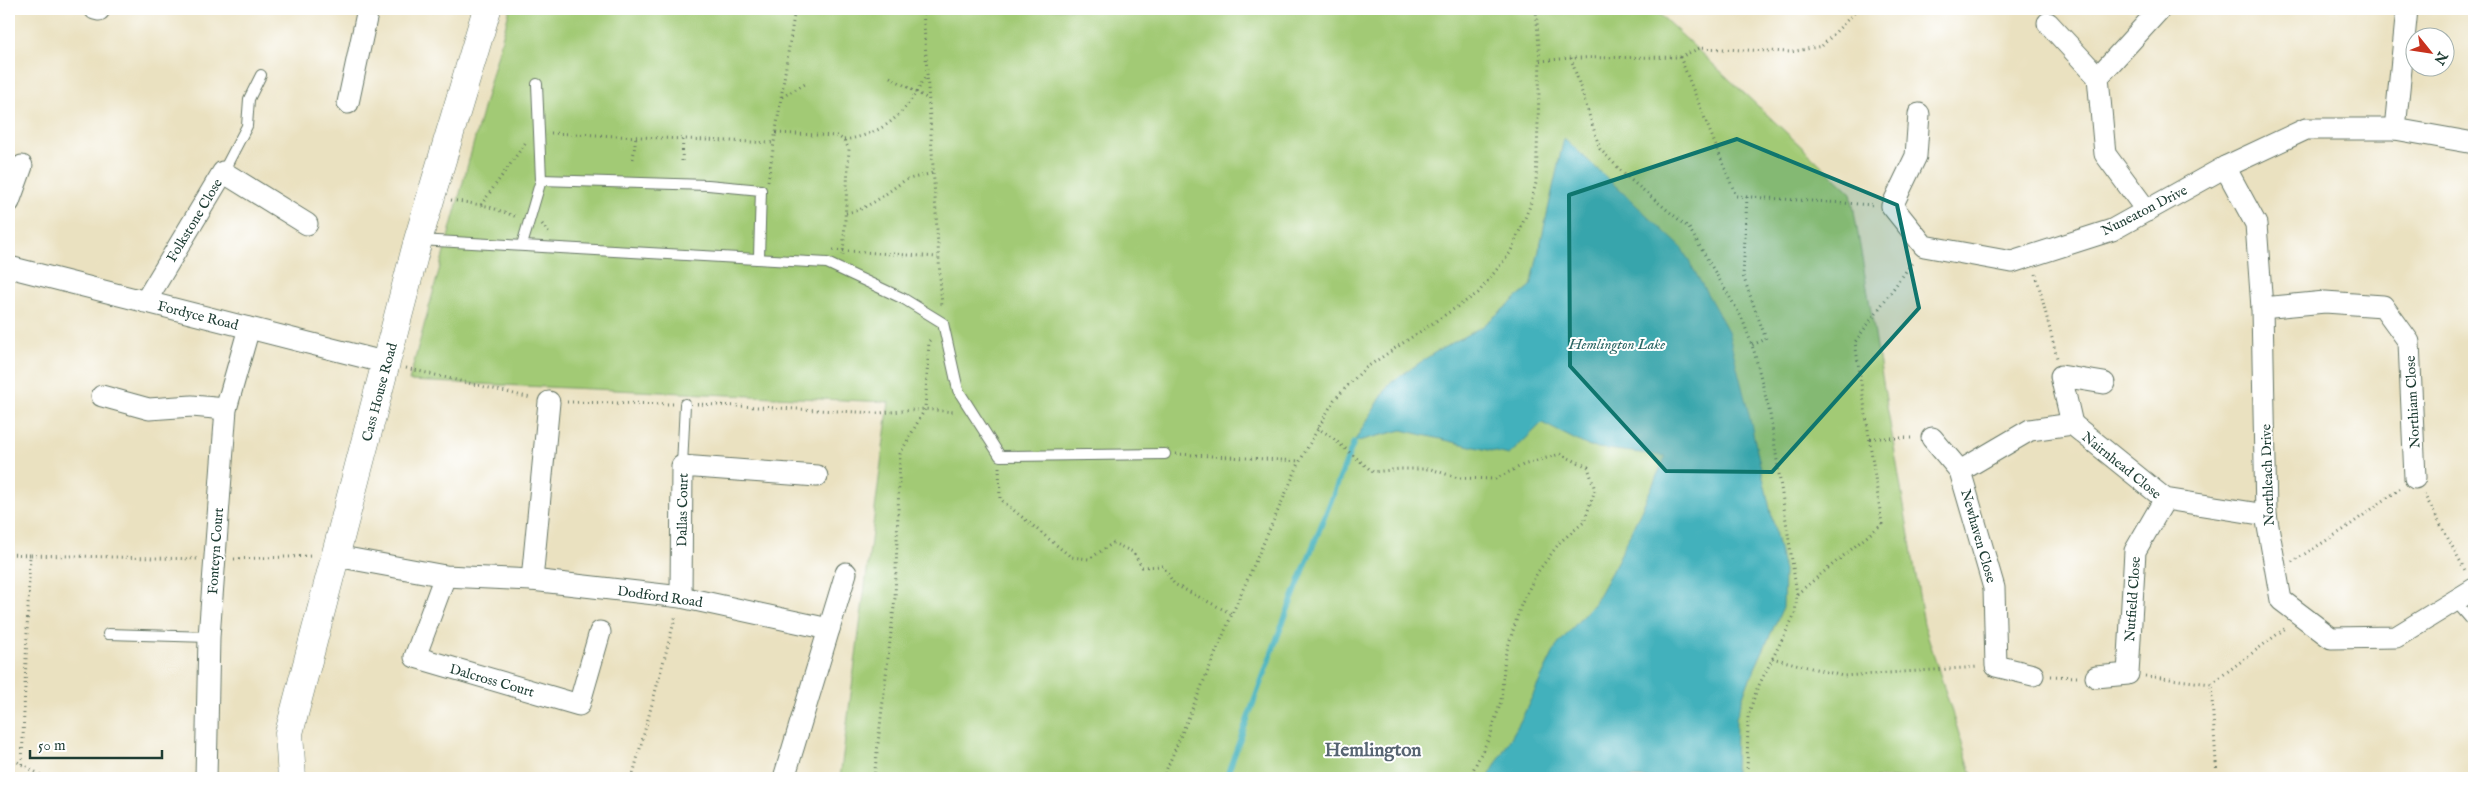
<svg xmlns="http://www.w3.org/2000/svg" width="2483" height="787" font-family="'IM FELL English',serif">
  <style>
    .green { fill: #a2ca75; stroke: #608454 }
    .water { fill: #42b1bc; stroke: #307778 }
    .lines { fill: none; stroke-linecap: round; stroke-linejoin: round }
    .stream { stroke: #42b1bc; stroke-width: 5.5 }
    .lane-casing { stroke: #667665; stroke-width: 12 }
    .street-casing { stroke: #667665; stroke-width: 23 }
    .secondary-casing { stroke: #667665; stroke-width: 29 }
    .path { stroke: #667665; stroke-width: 3; stroke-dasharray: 1 4; stroke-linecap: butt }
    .lane { stroke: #fff; stroke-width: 10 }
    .street { stroke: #fff; stroke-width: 21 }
    .secondary { stroke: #fff; stroke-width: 28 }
    .marked { fill: #0f766e; fill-opacity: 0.2; stroke: #0f766e; stroke-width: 4; stroke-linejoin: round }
    .labels { text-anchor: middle; stroke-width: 4; stroke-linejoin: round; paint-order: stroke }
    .street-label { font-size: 14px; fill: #1f3d34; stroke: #fff }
    .water-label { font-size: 15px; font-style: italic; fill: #2b6664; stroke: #fff }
    .district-label { font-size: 19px; font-weight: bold; fill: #576572; stroke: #fff }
  </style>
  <rect width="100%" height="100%" fill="#fff"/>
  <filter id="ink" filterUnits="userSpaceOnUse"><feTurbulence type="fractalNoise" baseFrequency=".02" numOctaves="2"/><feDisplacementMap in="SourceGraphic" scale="10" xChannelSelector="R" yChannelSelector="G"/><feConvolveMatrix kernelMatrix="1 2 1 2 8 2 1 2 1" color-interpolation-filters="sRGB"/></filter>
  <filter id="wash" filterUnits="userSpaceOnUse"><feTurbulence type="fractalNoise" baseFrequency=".0096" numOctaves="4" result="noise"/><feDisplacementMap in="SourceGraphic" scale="20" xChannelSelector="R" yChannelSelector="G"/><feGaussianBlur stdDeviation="1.12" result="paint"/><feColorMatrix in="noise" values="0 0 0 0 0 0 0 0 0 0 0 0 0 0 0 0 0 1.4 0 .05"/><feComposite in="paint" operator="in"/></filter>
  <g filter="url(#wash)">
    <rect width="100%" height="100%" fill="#eae1c0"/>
    <path class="green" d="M510,9H1654L1851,193L1924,624L1973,778H840L889,402L409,381Z"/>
    <path class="water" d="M1564,138L1681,247L1728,331L1749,415L1784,571L1783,607L1746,688L1736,718L1735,778H1488L1521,720L1556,647L1594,603L1619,558L1666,456L1590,447L1542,423L1509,455L1402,430L1354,442L1390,383L1434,353L1483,326L1531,286Z"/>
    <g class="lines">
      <path class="stream" d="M1226,778L1280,630L1354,442"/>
    </g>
  </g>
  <g filter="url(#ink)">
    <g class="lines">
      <g class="lane-casing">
        <g id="lane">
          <path d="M223,172L247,126L249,99L261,75"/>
          <path d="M541,180L708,185L761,190L759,257"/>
          <path d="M419,240L827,263L904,299L943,323L958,390L1000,456L1165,454"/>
          <path d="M522,245L541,180L537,84"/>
          <path d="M682,466L685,404"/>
          <path d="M2455,601L2474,623"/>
          <path d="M108,634L209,637"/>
        </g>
      </g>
      <g class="street-casing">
        <g id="street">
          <path d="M95,9L99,10"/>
          <path d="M2048,23L2098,77"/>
          <path d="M348,103L368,9"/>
          <path d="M1919,114L1916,156L1892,206L1924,246L2012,262L2112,230L2225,167L2306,129H2395L2474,143"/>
          <path d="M2395,129L2407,9"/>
          <path d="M2225,167L2256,224L2262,308L2266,515L2281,600L2331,638L2396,637L2474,589"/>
          <path d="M9,202L22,166"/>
          <path d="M2147,211L2105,154L2098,77L2160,9"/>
          <path d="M9,267L387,363"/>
          <path d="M145,302L223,172L307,224"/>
          <path d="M2262,308L2325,302L2383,306L2409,342L2415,478"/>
          <path d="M102,396L149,409L192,406L226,409"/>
          <path d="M2072,424L2061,376L2104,383"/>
          <path d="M1932,438L1960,471L1994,588L1996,666L2033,675"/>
          <path d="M1960,471L2030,430L2072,424L2165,499L2266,515"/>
          <path d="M336,556L445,576L532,580L681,597L829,629L784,778"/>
          <path d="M445,576L415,657L579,705L600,632"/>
          <path d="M532,580L549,402"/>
          <path d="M681,597L682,466L817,476"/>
          <path d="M829,629L846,573"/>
          <path d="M2096,677L2128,674L2135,551L2165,499"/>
          <path d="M206,778L209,637L226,409L249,328"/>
        </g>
      </g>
      <g class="secondary-casing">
        <path id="secondary" d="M292,778L289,733L418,240L487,9"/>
      </g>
      <g class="path">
        <path d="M923,9L942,308"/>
        <path d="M1680,57L1736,196L1874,205"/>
        <path d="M1571,58L1600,149L1626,176L1689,228L1742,318L1754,351L1770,414L1797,594L1795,614L1757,689L1748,716L1747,778"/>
        <path d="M1540,61L1571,58L1680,57L1700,48L1791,52L1822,46L1858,9"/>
        <path d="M890,77L928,99"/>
        <path d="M782,97L807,83"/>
        <path d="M551,133L774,143"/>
        <path d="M776,133L837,136L844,140L849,149L843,256"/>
        <path d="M844,140C888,133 905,113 926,76"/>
        <path d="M633,159L636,136"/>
        <path d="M682,161L683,138"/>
        <path d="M768,181L795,9"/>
        <path d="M1747,197L1743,276L1766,339L1752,345"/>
        <path d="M451,200L487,206L517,217"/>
        <path d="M481,205L526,142"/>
        <path d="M846,213L859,210L876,201L905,180L933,173"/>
        <path d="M542,224L550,235"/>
        <path d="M833,250L938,257"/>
        <path d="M2036,274L2057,358"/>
        <path d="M406,368L531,398"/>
        <path d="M567,402L673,404"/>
        <path d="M697,404L879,413L925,409L955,412"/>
        <path d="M1317,428L1329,435L1373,472L1400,469H1431L1458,478L1495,479L1523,465L1560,454L1588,467L1595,490L1584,522L1560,542L1537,573L1521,605L1505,656L1501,701L1490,736L1469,778"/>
        <path d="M1870,438H1914"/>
        <path d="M1176,454L1300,461"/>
        <path d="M999,467L1000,499L1071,557L1089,559L1113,543L1133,552L1142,567L1163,566L1174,584L1232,614"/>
        <path d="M2424,494L2466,572"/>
        <path d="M9,554L30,555"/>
        <path d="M234,559L313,556"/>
        <path d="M2292,562L2343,530L2401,488"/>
        <path d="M1797,594L1882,524L1855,342L1914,260"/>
        <path d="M1772,658L1843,676L1979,667"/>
        <path d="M2051,676L2078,677"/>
        <path d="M2145,676L2211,684"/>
        <path d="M9,757L46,778"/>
        <path d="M22,764L30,555L198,559"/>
        <path d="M632,778L676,615"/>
        <path d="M874,778L895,598L900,454L925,409L929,341L932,338"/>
        <path d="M1163,778L1232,614L1300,461L1334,400L1364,369L1478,293L1510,253L1530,206L1536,183L1540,61L1536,9"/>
        <path d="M2217,778L2211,684L2287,627"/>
      </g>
      <use href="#lane" class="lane"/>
      <use href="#street" class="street"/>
      <use href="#secondary" class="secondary"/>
    </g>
  </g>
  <path class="marked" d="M1737,139L1897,205L1919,308L1772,472L1666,471L1570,366L1569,195Z"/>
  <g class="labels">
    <g class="street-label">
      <text transform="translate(2144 210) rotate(-27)" y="5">Nuneaton Drive</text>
      <text transform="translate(194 220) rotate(-59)" y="5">Folkstone Close</text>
      <text transform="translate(198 315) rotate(14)" y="5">Fordyce Road</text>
      <text transform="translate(379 392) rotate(-75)" y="5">Cass House Road</text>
      <text transform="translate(2412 402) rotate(-93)" y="5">Northiam Close</text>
      <text transform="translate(2122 465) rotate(39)" y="5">Nairnhead Close</text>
      <text transform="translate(2267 475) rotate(-92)" y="5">Northleach Drive</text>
      <text transform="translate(682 510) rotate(-89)" y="5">Dallas Court</text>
      <text transform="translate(1979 536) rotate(74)" y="5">Newhaven Close</text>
      <text transform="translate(215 551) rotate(-86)" y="5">Fonteyn Court</text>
      <text transform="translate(660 596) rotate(8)" y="5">Dodford Road</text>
      <text transform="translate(2132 599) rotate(-86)" y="5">Nutfield Close</text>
      <text transform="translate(492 680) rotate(16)" y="5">Dalcross Court</text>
    </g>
    <g class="water-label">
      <text x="1617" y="349">Hemlington Lake</text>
    </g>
    <g class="district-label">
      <text x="1373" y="756">Hemlington</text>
    </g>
  </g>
  <rect width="2483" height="787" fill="none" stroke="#fff" stroke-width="30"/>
  <g transform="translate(2430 52) rotate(120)"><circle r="24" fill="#ffffff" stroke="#a5b1ae"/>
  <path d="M0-4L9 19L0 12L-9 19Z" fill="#c8321e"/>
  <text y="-8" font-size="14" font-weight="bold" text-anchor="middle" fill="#1f3d34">N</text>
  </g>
  <path d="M30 750v8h132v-8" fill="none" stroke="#1f3d34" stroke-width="2.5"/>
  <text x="38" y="750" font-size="15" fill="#1f3d34" stroke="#ffffff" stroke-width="4" paint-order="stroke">50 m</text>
</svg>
